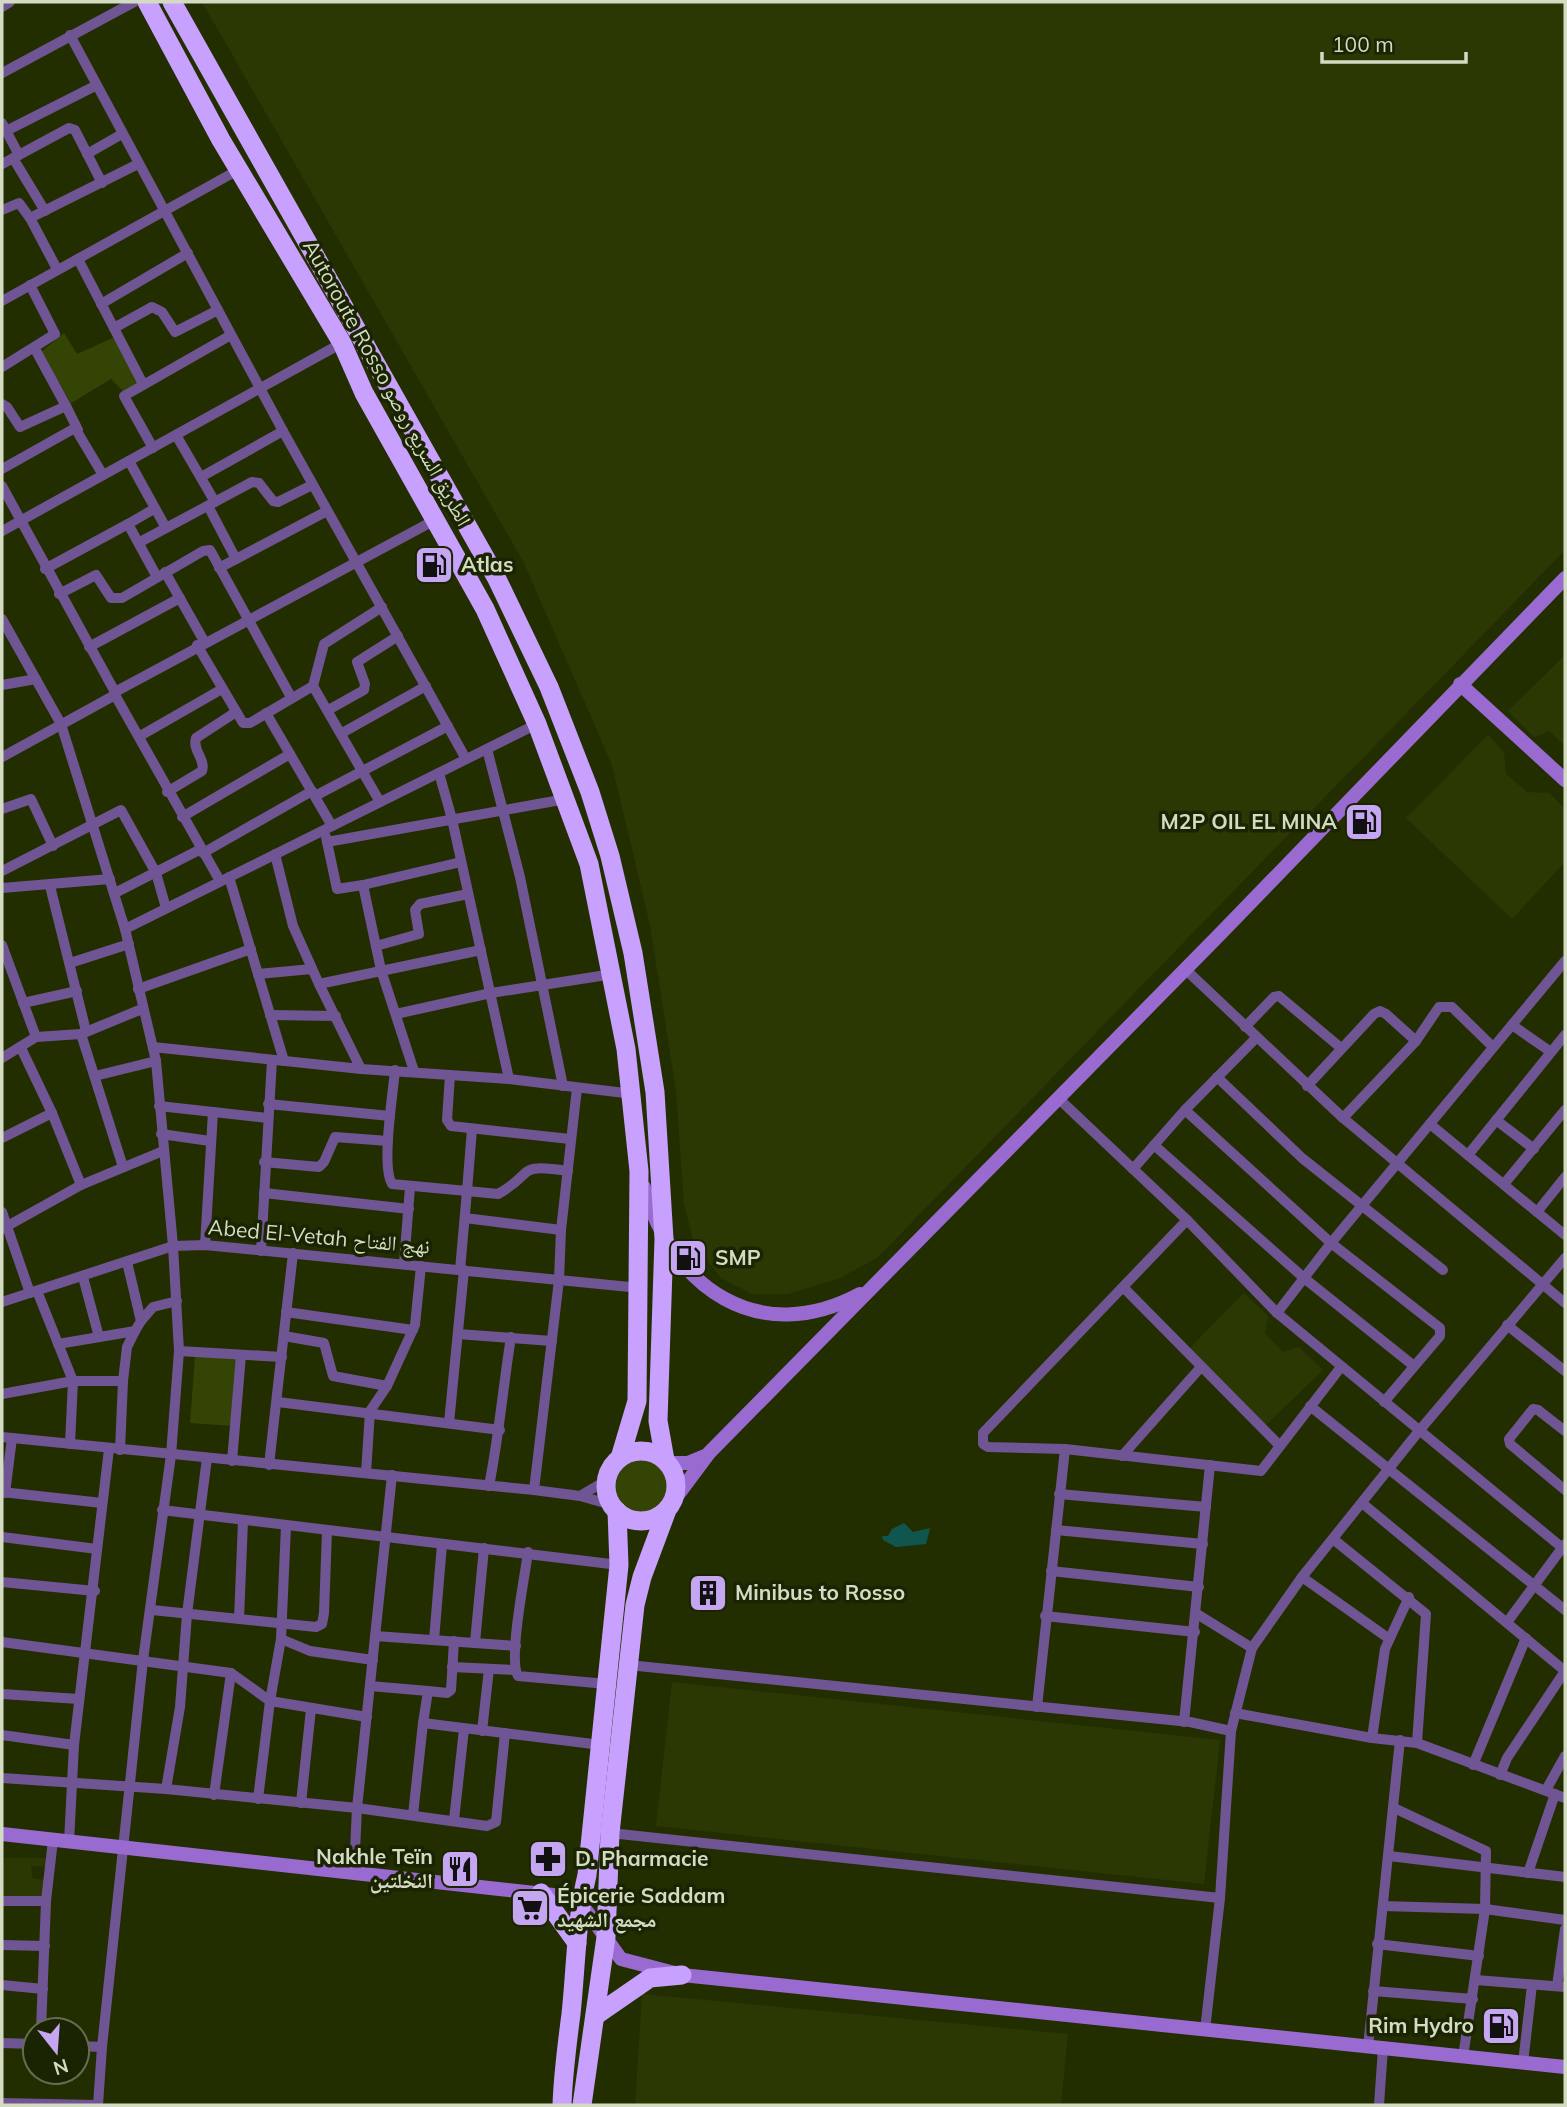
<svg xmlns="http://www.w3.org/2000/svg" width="1567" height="2107" font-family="Mulish,'Noto Naskh Arabic',sans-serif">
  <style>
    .built { fill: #2b3804 }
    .green { fill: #344404 }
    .water { fill: #11564e }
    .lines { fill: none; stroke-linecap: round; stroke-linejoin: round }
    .street { stroke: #705594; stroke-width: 10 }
    .secondary { stroke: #996bd1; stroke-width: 14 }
    .highway { stroke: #c8a0fe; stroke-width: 19 }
    .labels { text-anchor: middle; stroke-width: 7; stroke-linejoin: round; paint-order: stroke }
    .street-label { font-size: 21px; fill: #d3dcc3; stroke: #1a2302 }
    .poi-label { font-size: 21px; font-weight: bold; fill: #d3dcc3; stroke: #1a2302; text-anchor: start }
  </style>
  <rect width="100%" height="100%" fill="#232e00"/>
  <g class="built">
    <path d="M202,2H1565V550L877,1258L838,1279L788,1294H752L721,1278L694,1243L684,1204L676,1091L650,925L612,765L524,563Z"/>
    <path d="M1565,655V746L1549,731L1534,737L1508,711Z"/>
    <path d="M1488,735L1504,752L1506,774L1527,792L1549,793L1565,809V862L1512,919L1406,818Z"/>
    <path d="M1244,1293L1268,1316L1265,1333L1283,1352L1299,1347L1323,1370L1264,1427L1188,1350Z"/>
    <path d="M672,1682L1220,1740L1204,1884L656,1826Z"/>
    <path d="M2,1858H47L46,1867L31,1866L32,1878L45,1880L43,1896H2Z"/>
    <path d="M642,1994L1068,2034L1061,2105H635Z"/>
  </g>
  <g class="green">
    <path d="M64,333L77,354L115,337L137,383L123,391L111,379L71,403L41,352Z"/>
    <path d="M195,1356L237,1359L233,1426L190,1423Z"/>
    <circle cx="643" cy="1485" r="29"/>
  </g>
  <path class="water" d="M904,1523L913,1532L930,1528L926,1544L896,1547L883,1540L882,1536H888L892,1529Z"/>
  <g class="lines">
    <g class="street">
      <path d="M2,7L10,2"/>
      <path d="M70,35L283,431L466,759"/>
      <path d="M2,73L134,2"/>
      <path d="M2,123L19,155"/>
      <path d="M6,131L95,86"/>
      <path d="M87,154L122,134"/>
      <path d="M13,158L45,211"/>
      <path d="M2,164L69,128L75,130L102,183"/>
      <path d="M2,210L19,203L30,218"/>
      <path d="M78,259L143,384"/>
      <path d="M57,269L30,218L138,164"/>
      <path d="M2,301L240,169"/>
      <path d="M101,304L188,253"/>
      <path d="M114,328L152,307L162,312L175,332L218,310"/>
      <path d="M35,349L66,406"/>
      <path d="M2,367L55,334L30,285"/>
      <path d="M2,404L7,407L20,427L66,406L78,430"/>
      <path d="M176,435L215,502"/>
      <path d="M153,448L124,396L231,335"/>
      <path d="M129,461L166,528"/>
      <path d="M2,469L75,428L103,475"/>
      <path d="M201,477L283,431"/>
      <path d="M2,486L115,692"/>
      <path d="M208,506L236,559"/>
      <path d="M128,524L154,509"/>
      <path d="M2,531L342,343"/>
      <path d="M140,542L252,482L259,483L273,501L278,502L312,485"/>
      <path d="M219,568L327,511"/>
      <path d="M45,569L128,524L157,577"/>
      <path d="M165,572L204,641"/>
      <path d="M59,594L96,575L111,598H122L203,551L210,550L291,697"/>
      <path d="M2,619L61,724L125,929L156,1061L173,1246L179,1351L171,1455L143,1660L102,2047L77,2046"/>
      <path d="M197,645L243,723H250L313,686L380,802"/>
      <path d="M89,647L180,598"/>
      <path d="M2,685L36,679"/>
      <path d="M313,686L324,644L382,607"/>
      <path d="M115,695L220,881"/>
      <path d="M330,709L364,690L365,684L357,662L398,636"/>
      <path d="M266,713L332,826"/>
      <path d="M342,733L426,686"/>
      <path d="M140,736L222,689"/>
      <path d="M487,749L520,877L563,1086"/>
      <path d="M2,757L115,695V692L435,520"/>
      <path d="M439,773L452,819L509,1079"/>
      <path d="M167,792L202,771C206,759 192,751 196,738L236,712"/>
      <path d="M315,796L448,726"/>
      <path d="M2,809L31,799L53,846"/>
      <path d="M182,817L290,754"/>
      <path d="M326,837L337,889L363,885"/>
      <path d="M327,842L566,799"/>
      <path d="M203,853L312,791"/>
      <path d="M275,854L293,926L319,984"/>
      <path d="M2,871L121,810L156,873L166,908"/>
      <path d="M229,877L284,1061"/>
      <path d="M50,886L86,1031"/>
      <path d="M2,888L110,879"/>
      <path d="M115,893L201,849"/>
      <path d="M125,929L537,724"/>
      <path d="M2,945L36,1037"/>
      <path d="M376,946L419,934L415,910L420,904L468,894"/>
      <path d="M70,963L129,944"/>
      <path d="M1185,969L1343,1118L1565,1303"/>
      <path d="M258,974L312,969"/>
      <path d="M138,989L251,949"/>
      <path d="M23,1003L77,991"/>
      <path d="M396,1014L491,993L613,974"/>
      <path d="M270,1015L336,1016"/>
      <path d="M1512,1025L1551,1052"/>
      <path d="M1245,1027L1274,997L1279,996L1341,1048"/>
      <path d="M81,1034L123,1167"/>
      <path d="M153,1047L361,1069L509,1079L633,1094"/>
      <path d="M21,1048L52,1113L81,1185"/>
      <path d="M2,1058L36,1037L81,1034L142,1009"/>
      <path d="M361,1069L319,984L481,950"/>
      <path d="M395,1070C393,1094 381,1166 392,1184L467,1191L472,1129"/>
      <path d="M414,1071L381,970L363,885L461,862"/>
      <path d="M450,1075L447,1120L451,1126L570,1139"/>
      <path d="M95,1076L156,1061"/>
      <path d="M1217,1077L1302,1158L1443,1270"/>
      <path d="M1307,1086L1374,1014L1380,1011L1386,1014L1416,1041"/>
      <path d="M1058,1098L1187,1220L1277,1313L1565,1550"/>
      <path d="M268,1104L390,1116"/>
      <path d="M159,1106L268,1118"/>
      <path d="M1185,1110L1331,1243L1440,1328V1336L1384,1402"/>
      <path d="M1343,1118L1416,1041L1439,1007H1452L1493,1047"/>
      <path d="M1496,1120L1534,1149"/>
      <path d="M1430,1124L1565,1235"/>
      <path d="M161,1134L210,1141"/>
      <path d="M2,1138L52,1113"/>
      <path d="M1154,1145L1304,1278L1414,1366"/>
      <path d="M1468,1155L1565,1035"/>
      <path d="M264,1162L319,1167L324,1162L335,1137L388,1141"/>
      <path d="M1133,1169L1185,1110L1256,1038"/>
      <path d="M1504,1184L1565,1110"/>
      <path d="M264,1193L409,1209"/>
      <path d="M2,1212L30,1293"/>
      <path d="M1537,1212L1565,1177"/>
      <path d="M465,1218L561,1230"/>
      <path d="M1187,1220L983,1433V1444L988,1447L1065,1449L1261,1471L1341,1367"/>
      <path d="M2,1229L81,1185L163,1151"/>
      <path d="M205,1245L213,1112"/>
      <path d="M261,1251L272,1060"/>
      <path d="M404,1264L410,1187"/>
      <path d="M460,1270L467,1191L498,1194C536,1173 514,1163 568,1171"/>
      <path d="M83,1277L99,1337"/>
      <path d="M1125,1289L1279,1445"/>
      <path d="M37,1291L73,1381L70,1444"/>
      <path d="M2,1302L173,1246L205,1245L640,1288"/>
      <path d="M286,1312L413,1330"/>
      <path d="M1277,1313L1331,1243L1565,961"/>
      <path d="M141,1321L153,1307L177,1301"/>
      <path d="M1507,1325L1565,1371"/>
      <path d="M458,1334L552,1341"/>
      <path d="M284,1336L324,1343L333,1376L387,1386"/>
      <path d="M58,1344L135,1331L141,1321L127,1262"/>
      <path d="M179,1351L282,1357"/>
      <path d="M123,1381L127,1347L135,1331"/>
      <path d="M2,1394L73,1381H123L120,1450"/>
      <path d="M278,1402L500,1430"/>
      <path d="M1310,1406L1565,1610"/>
      <path d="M449,1423L464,1270"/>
      <path d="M1565,1431L1538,1410L1533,1409L1509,1439L1510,1444L1565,1490"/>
      <path d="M2,1437L534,1490L580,1496L612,1505"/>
      <path d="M1122,1456L1201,1367"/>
      <path d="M232,1461L241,1355"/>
      <path d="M269,1465L293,1253"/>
      <path d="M366,1473L370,1411L387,1386L415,1325L421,1266"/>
      <path d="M489,1486C499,1436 503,1387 511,1337"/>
      <path d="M534,1490L559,1280L561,1230L577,1088"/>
      <path d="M2,1492L102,1503"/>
      <path d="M5,1493L12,1438"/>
      <path d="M1059,1494L1206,1507"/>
      <path d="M580,1496L607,1480"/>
      <path d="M1362,1503L1565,1671"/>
      <path d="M162,1510L619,1565"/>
      <path d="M1056,1530L1203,1544"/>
      <path d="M2,1537L97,1549"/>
      <path d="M1333,1539L1426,1614L1417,1743"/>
      <path d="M528,1552C525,1576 508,1659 518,1676L607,1684"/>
      <path d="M1051,1571L1199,1587"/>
      <path d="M1302,1577L1388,1638"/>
      <path d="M2,1582L95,1591"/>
      <path d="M152,1610L316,1627L322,1624L324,1613L327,1531"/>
      <path d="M1197,1614L1252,1648"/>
      <path d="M1045,1616L1195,1632"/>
      <path d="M239,1619L243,1521"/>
      <path d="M1508,1621L1565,1544"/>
      <path d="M375,1636L516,1646"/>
      <path d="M281,1639L310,1651L373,1660"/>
      <path d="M434,1640L442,1544"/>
      <path d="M2,1642L231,1673L270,1701L281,1639L286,1526"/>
      <path d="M475,1642L484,1548"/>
      <path d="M628,1665L1190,1722L1231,1731"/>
      <path d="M452,1667L514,1670"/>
      <path d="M370,1686L428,1691L423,1723"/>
      <path d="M428,1691L447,1693L451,1690L454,1641"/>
      <path d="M2,1694L79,1699"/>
      <path d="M1037,1707L1065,1449"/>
      <path d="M1235,1713L1372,1738L1417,1743L1565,1798"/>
      <path d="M1184,1722L1210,1465"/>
      <path d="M482,1731L489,1669"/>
      <path d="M2,1735L74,1745"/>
      <path d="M1372,1738L1385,1649L1409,1597"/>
      <path d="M1473,1765L1526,1638"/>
      <path d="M1500,1775L1507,1758L1565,1671"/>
      <path d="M2,1778L166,1789L357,1808L487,1826L496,1822L505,1733"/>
      <path d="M166,1789L180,1707L187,1614L207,1458"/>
      <path d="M1546,1790L1565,1756"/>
      <path d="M214,1795L231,1673"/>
      <path d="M258,1799L270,1701L367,1717"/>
      <path d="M301,1803L311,1709"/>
      <path d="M1394,1808L1486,1851L1485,1909L1463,2057"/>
      <path d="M413,1815L423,1723L601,1745"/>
      <path d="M454,1820L464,1729"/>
      <path d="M610,1833L1220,1898"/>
      <path d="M69,1842L74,1745L109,1449"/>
      <path d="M1389,1856L1565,1877"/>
      <path d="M354,1872L357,1808L392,1475"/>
      <path d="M1528,1873L1555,1794"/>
      <path d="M2,1901H46"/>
      <path d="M1383,1906L1485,1909L1565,1920"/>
      <path d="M1377,1944L1479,1956"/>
      <path d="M2,1945L45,1946"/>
      <path d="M1476,1980L1565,1987"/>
      <path d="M2,1985L43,1989"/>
      <path d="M1557,1986L1565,1929"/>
      <path d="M1373,1991L1473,1999"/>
      <path d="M41,2030L46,1901L53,1840"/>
      <path d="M1205,2030L1220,1898L1231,1731L1252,1648L1302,1577L1419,1431L1565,1258"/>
      <path d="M2,2043L35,2044"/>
      <path d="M1368,2047L1400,1740"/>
      <path d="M1523,2063L1532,1985"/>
      <path d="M2,2103L94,2105"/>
      <path d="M98,2105L102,2047"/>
      <path d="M1379,2105L1383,2048"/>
    </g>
    <g class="secondary">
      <path d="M1460,684L1565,780"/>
      <path d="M644,1187C672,1289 760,1348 860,1294"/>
      <path d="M668,1463H688L705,1456"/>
      <path d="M671,1504L709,1453L1222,932L1565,578"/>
      <path d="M2,1834L562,1896L580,1902L621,1959L682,1975L1565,2067"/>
    </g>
    <g class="highway">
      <path d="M147,2L221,140L342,343L364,393L485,609L537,724L589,864L626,1049L639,1171L637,1401L620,1458"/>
      <path d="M172,2L496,577L549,687L590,792L610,856L633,953L655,1092L664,1239L658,1421L665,1460"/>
      <circle cx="641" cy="1486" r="35"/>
      <path d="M541,1893L577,1943"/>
      <path d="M595,2016L650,1978L682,1975"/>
      <path d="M562,2105C563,2074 567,2045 571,2014C576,1967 576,1921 587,1875L619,1565L617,1511"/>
      <path d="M582,2105L606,1937L610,1833L635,1605L642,1577L667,1510"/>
    </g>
  </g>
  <defs>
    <g id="fuel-square" transform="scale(2.0125)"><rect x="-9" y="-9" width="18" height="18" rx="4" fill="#c5a6f0" stroke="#1a2302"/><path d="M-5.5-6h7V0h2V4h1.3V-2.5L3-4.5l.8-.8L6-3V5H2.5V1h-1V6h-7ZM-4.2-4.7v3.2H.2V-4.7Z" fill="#111"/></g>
    <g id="building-square" transform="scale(2.0125)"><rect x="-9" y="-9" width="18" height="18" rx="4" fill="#c5a6f0" stroke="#1a2302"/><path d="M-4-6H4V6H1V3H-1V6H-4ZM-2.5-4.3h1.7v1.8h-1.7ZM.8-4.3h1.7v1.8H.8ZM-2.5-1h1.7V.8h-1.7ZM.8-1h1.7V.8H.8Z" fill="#111"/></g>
    <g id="pharmacy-square" transform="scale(2.0125)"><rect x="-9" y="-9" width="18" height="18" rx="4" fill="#c5a6f0" stroke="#1a2302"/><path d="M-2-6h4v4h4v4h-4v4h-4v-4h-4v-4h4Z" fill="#111"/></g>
    <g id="restaurant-square" transform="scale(2.0125)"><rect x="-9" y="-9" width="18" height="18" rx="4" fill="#c5a6f0" stroke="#1a2302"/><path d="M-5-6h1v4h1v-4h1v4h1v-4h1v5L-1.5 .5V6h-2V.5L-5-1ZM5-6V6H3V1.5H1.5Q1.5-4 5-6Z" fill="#111"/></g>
    <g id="supermarket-square" transform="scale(2.0125)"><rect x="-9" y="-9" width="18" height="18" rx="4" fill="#c5a6f0" stroke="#1a2302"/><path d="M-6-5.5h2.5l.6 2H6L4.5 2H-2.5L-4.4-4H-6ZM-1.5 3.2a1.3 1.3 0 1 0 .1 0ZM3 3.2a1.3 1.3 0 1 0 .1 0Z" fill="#111"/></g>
  </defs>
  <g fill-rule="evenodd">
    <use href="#fuel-square" x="434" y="565"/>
    <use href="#fuel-square" x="1364" y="822"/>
    <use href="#fuel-square" x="688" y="1258"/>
    <use href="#building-square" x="708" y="1593"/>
    <use href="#pharmacy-square" x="548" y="1859"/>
    <use href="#restaurant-square" x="460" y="1869"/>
    <use href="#supermarket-square" x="530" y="1908"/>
    <use href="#fuel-square" x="1501" y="2026"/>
  </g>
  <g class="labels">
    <g class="street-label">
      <text transform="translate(387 383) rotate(61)" y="7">Autoroute Rosso الطريق السريع روصو</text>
      <text transform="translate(319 1237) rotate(5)" y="7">Abed El-Vetah نهج الفتاح</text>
    </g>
    <g class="poi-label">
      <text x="461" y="572">Atlas</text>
      <text x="1337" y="829" text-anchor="end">M2P OIL EL MINA</text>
      <text x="715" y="1265">SMP</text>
      <text x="735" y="1600">Minibus to Rosso</text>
      <text x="433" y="1864" text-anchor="end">Nakhle Teïn<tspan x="433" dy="24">النخلتين</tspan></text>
      <text x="575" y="1866">D. Pharmacie</text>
      <text x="557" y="1903">Épicerie Saddam<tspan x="557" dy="24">مجمع الشهيد</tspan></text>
      <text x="1474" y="2033" text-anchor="end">Rim Hydro</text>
    </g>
  </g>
  <rect width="1567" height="2107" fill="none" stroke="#d3dcc3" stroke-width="7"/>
  <g transform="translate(56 2051) rotate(163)"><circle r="33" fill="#1a2302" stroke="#646d4f" stroke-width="2"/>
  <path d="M0-5L12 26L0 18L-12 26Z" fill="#c5a6f0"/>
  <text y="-10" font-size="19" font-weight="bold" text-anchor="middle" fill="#d3dcc3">N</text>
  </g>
  <path d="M1322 52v10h144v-10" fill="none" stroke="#d3dcc3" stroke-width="3.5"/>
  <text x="1332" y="52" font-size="21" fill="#d3dcc3" stroke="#1a2302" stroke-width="5" paint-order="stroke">100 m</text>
</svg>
